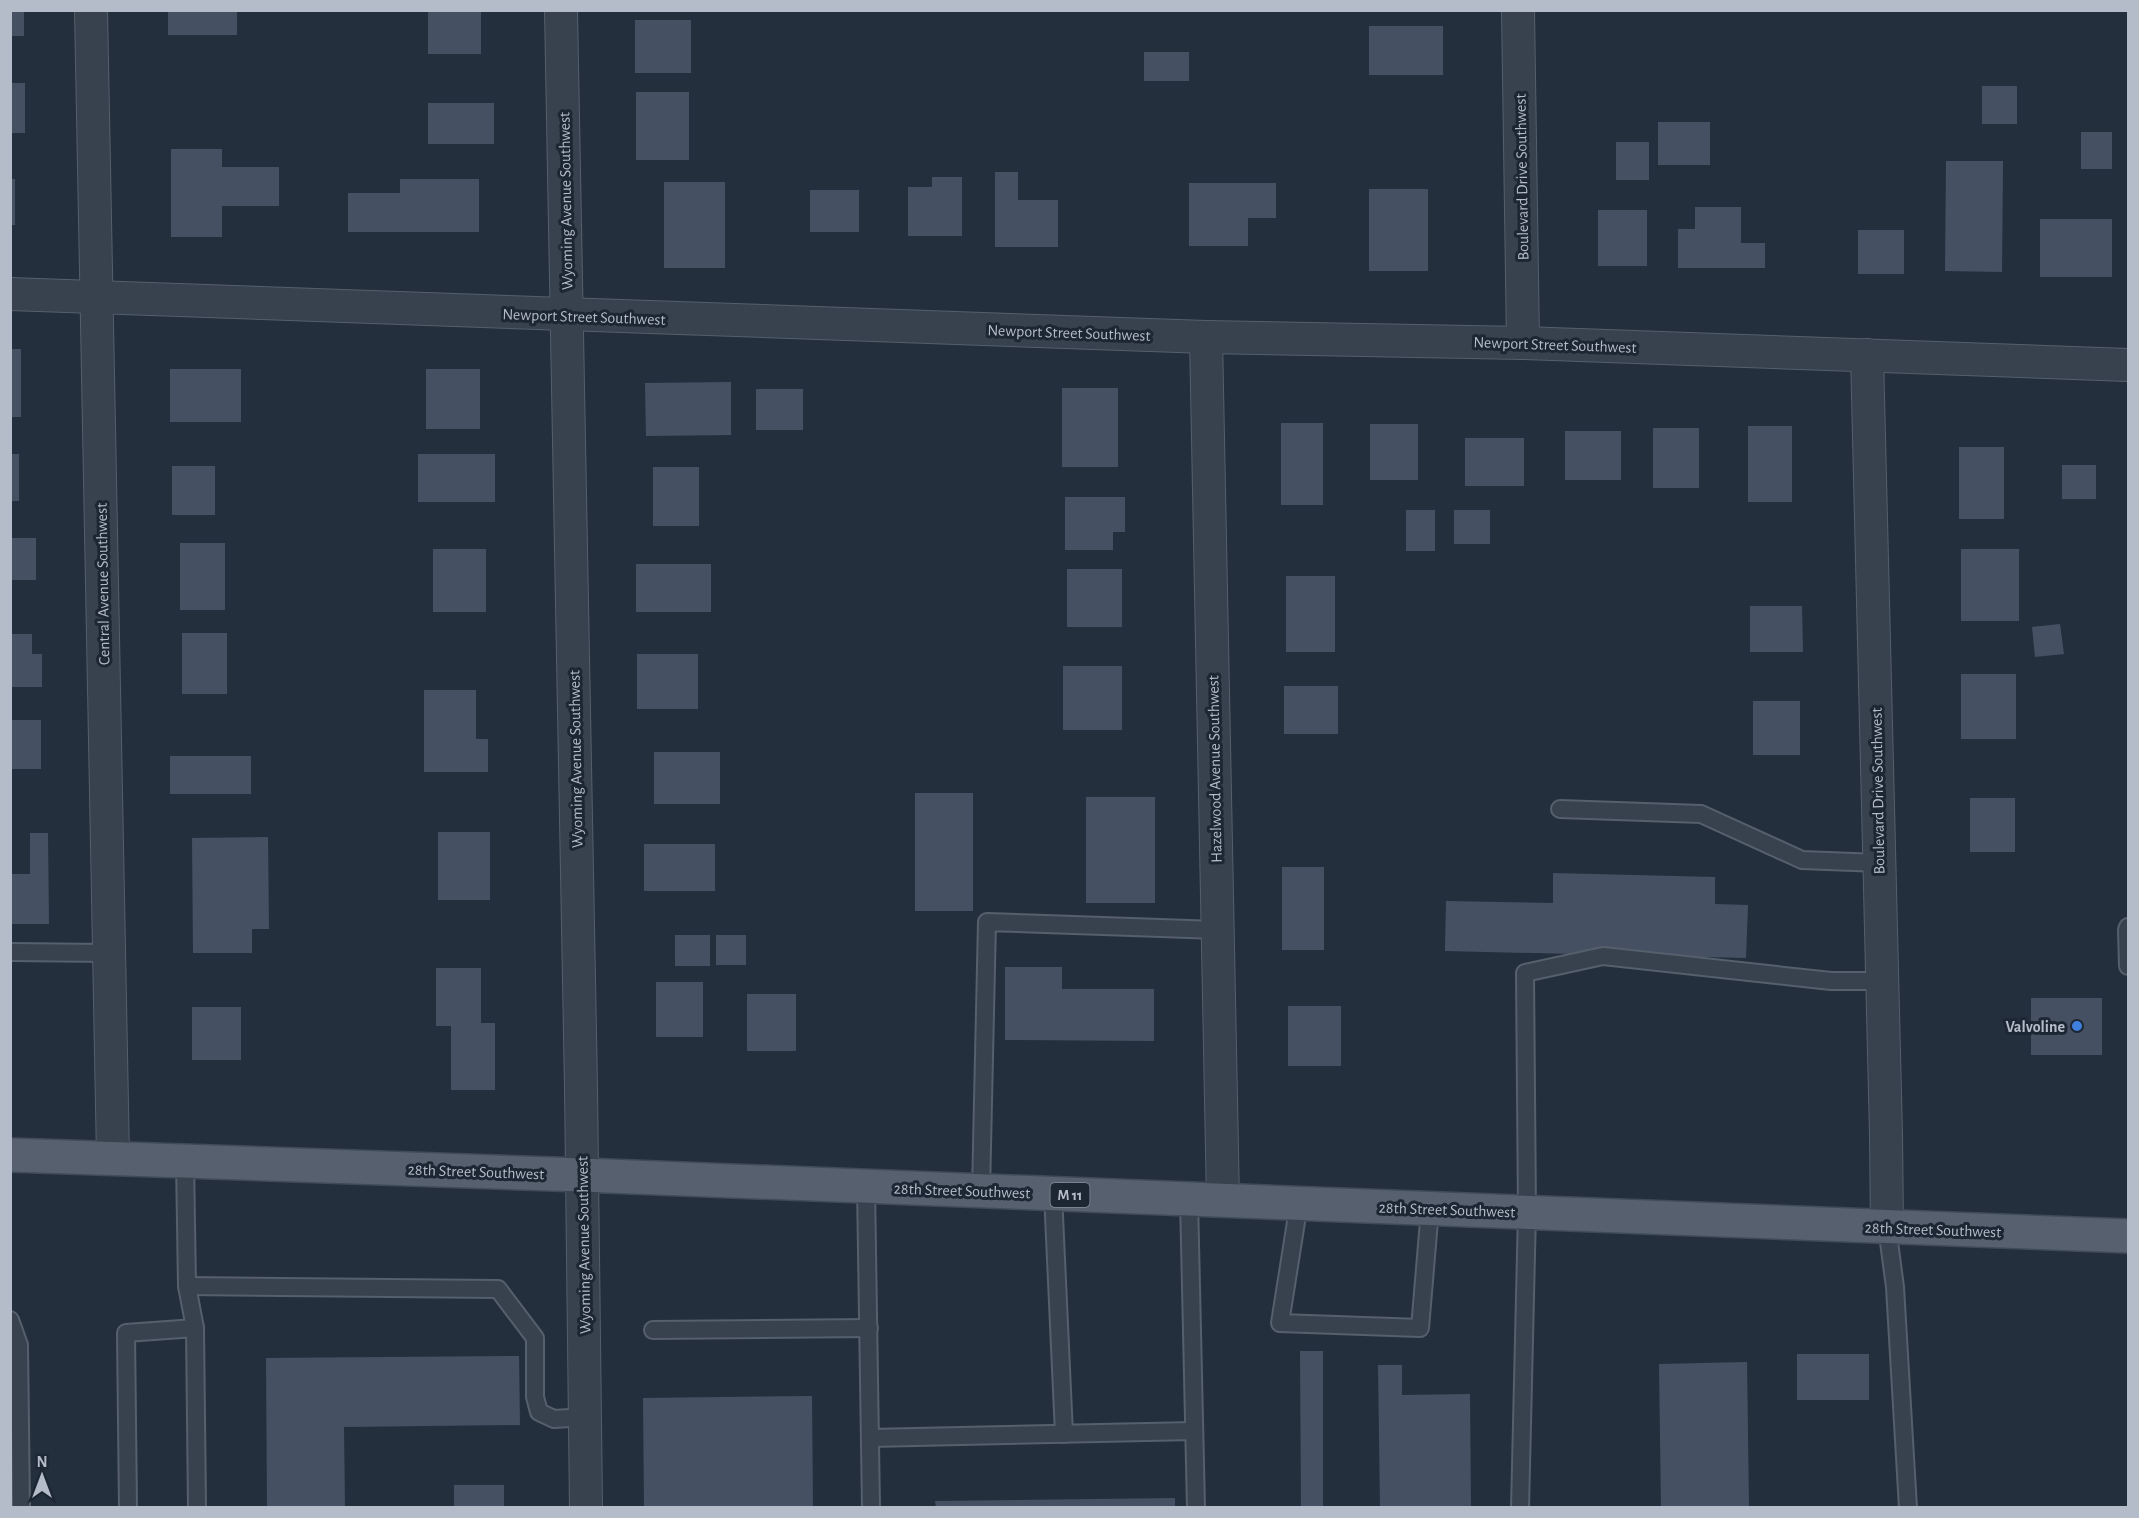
<svg xmlns="http://www.w3.org/2000/svg" width="2139" height="1518" font-family="'Alegreya Sans',sans-serif">
  <style>
    .building { fill: #455162 }
    .lines { fill: none; stroke-linecap: round; stroke-linejoin: round }
    .lane-casing { stroke: #565f6c; stroke-width: 20 }
    .street-casing { stroke: #565f6c; stroke-width: 34 }
    .primary-casing { stroke: #414a57; stroke-width: 36 }
    .lane { stroke: #38414e; stroke-width: 16 }
    .street { stroke: #38414e; stroke-width: 32 }
    .primary { stroke: #56606e; stroke-width: 33 }
    .shop-dot { fill: #3f7fe0; stroke: #1d2633; stroke-width: 2 }
    .labels { text-anchor: middle; stroke-width: 6; stroke-linejoin: round; paint-order: stroke }
    .shield { fill: #1d2633; stroke: #878f9c; stroke-width: 1.5 }
    .shield-label { font-size: 15px; font-weight: bold; fill: #b4bcc9 }
    .street-label { font-size: 16px; fill: #b4bcc9; stroke: #1d2633 }
    .poi-label { font-size: 16px; font-weight: bold; fill: #b4bcc9; stroke: #1d2633; text-anchor: end }
  </style>
  <rect width="100%" height="100%" fill="#242f3e"/>
  <g class="building">
    <rect x="10" y="10" width="14" height="26"/>
    <rect x="168" y="10" width="69" height="25"/>
    <rect x="428" y="10" width="53" height="44"/>
    <rect x="635" y="20" width="56" height="53"/>
    <rect x="1369" y="26" width="74" height="49"/>
    <rect x="1144" y="52" width="45" height="29"/>
    <rect x="10" y="83" width="15" height="50"/>
    <rect x="1982" y="86" width="35" height="38"/>
    <rect x="636" y="92" width="53" height="68"/>
    <rect x="428" y="103" width="66" height="41"/>
    <rect x="1658" y="122" width="52" height="43"/>
    <rect x="2081" y="132" width="31" height="37"/>
    <rect x="1616" y="142" width="33" height="38"/>
    <path d="M171,149H222V167H279V206H222V237H171Z"/>
    <path d="M1946,161H2003L2002,272L1945,271Z"/>
    <path d="M995,172H1018V200H1058V247H995Z"/>
    <path d="M932,177H962V236H908V187H932Z"/>
    <rect x="10" y="179" width="5" height="46"/>
    <path d="M400,179H479V232H348V193H400Z"/>
    <rect x="664" y="182" width="61" height="86"/>
    <path d="M1189,183H1276V218H1248V246H1189Z"/>
    <rect x="1369" y="189" width="59" height="82"/>
    <rect x="810" y="190" width="49" height="42"/>
    <path d="M1695,207H1741V243H1765V268H1678V229H1695Z"/>
    <rect x="1598" y="210" width="49" height="56"/>
    <rect x="2040" y="219" width="72" height="58"/>
    <rect x="1858" y="230" width="46" height="44"/>
    <rect x="10" y="349" width="11" height="68"/>
    <rect x="170" y="369" width="71" height="53"/>
    <rect x="426" y="369" width="54" height="60"/>
    <path d="M731,382V435L646,436L645,383Z"/>
    <rect x="1062" y="388" width="56" height="79"/>
    <rect x="756" y="389" width="47" height="41"/>
    <rect x="1281" y="423" width="42" height="82"/>
    <rect x="1370" y="424" width="48" height="56"/>
    <rect x="1748" y="426" width="44" height="76"/>
    <rect x="1653" y="428" width="46" height="60"/>
    <rect x="1565" y="431" width="56" height="49"/>
    <rect x="1465" y="438" width="59" height="48"/>
    <rect x="1959" y="447" width="45" height="72"/>
    <rect x="10" y="454" width="9" height="47"/>
    <rect x="418" y="454" width="77" height="48"/>
    <rect x="2062" y="465" width="34" height="34"/>
    <rect x="172" y="466" width="43" height="49"/>
    <rect x="653" y="467" width="46" height="59"/>
    <path d="M1065,497H1125V532H1113V550H1065Z"/>
    <rect x="1406" y="510" width="29" height="41"/>
    <rect x="1454" y="510" width="36" height="34"/>
    <rect x="10" y="538" width="26" height="42"/>
    <rect x="180" y="543" width="45" height="67"/>
    <rect x="433" y="549" width="53" height="63"/>
    <rect x="1961" y="549" width="58" height="72"/>
    <rect x="636" y="564" width="75" height="48"/>
    <rect x="1067" y="569" width="55" height="58"/>
    <rect x="1286" y="576" width="49" height="76"/>
    <path d="M1750,606H1802L1803,652H1750Z"/>
    <path d="M2060,624L2064,654L2035,657L2032,627Z"/>
    <rect x="182" y="633" width="45" height="61"/>
    <path d="M10,634H32V654H42V687H10Z"/>
    <rect x="637" y="654" width="61" height="55"/>
    <rect x="1063" y="666" width="59" height="64"/>
    <rect x="1961" y="674" width="55" height="65"/>
    <rect x="1284" y="686" width="54" height="48"/>
    <path d="M424,690H476V739H488V772H424Z"/>
    <rect x="1753" y="701" width="47" height="54"/>
    <rect x="10" y="720" width="31" height="49"/>
    <rect x="654" y="752" width="66" height="52"/>
    <rect x="170" y="756" width="81" height="38"/>
    <rect x="915" y="793" width="58" height="118"/>
    <rect x="1086" y="797" width="69" height="106"/>
    <rect x="1970" y="798" width="45" height="54"/>
    <rect x="438" y="832" width="52" height="68"/>
    <path d="M30,833H48L49,924H10V874H30Z"/>
    <path d="M268,837L269,929H252V953H193L192,838Z"/>
    <rect x="644" y="844" width="71" height="47"/>
    <rect x="1282" y="867" width="42" height="83"/>
    <path d="M1553,873L1715,877V904L1748,905L1746,958L1445,951L1446,901L1553,903Z"/>
    <rect x="675" y="935" width="35" height="31"/>
    <rect x="716" y="935" width="30" height="30"/>
    <path d="M1005,967H1062V989H1154V1041L1005,1040Z"/>
    <path d="M436,968H481V1023H495V1090H451V1026H436Z"/>
    <rect x="656" y="982" width="47" height="55"/>
    <rect x="747" y="994" width="49" height="57"/>
    <rect x="2031" y="998" width="71" height="57"/>
    <rect x="1288" y="1006" width="53" height="60"/>
    <rect x="192" y="1007" width="49" height="53"/>
    <path d="M1300,1351H1323V1508H1301Z"/>
    <rect x="1797" y="1354" width="72" height="46"/>
    <path d="M519,1356L520,1425L344,1427L345,1508H267L266,1358Z"/>
    <path d="M1747,1362L1749,1508H1661L1659,1364Z"/>
    <path d="M1378,1365H1402V1395L1470,1394L1471,1508H1380Z"/>
    <path d="M812,1396L813,1508H644L643,1398Z"/>
    <rect x="454" y="1485" width="50" height="23"/>
    <path d="M1175,1498V1508H936L935,1501Z"/>
  </g>
  <g class="lines">
    <g class="lane-casing">
      <g id="lane">
        <path d="M1560,809L1701,814L1802,860L1879,863"/>
        <path d="M2128,927L2127,930L2128,966"/>
        <path d="M10,952L109,953"/>
        <path d="M185,1161L187,1286L195,1328L197,1508"/>
        <path d="M866,1186L871,1508"/>
        <path d="M981,1191L987,922L1218,930"/>
        <path d="M1053,1194L1064,1434"/>
        <path d="M1189,1199L1196,1508"/>
        <path d="M1299,1203L1280,1323L1420,1328L1430,1209"/>
        <path d="M1887,1227L1895,1287L1908,1508"/>
        <path d="M187,1286L498,1289L535,1338V1397L539,1412L554,1419L585,1417"/>
        <path d="M10,1320L19,1345L21,1508"/>
        <path d="M653,1330L869,1328"/>
        <path d="M870,1438L1194,1431"/>
        <path d="M128,1508L126,1333L195,1328"/>
        <path d="M1520,1508L1527,1212L1525,973L1603,956L1831,981H1882"/>
      </g>
    </g>
    <g class="street-casing">
      <g id="street">
        <path d="M91,10L113,1158"/>
        <path d="M561,10L581,1088L586,1508"/>
        <path d="M1518,10L1523,343"/>
        <path d="M10,294L1206,337L1523,343L2128,365"/>
        <path d="M1206,337L1223,1201"/>
        <path d="M1867,355L1886,1135L1887,1227"/>
      </g>
    </g>
    <g class="primary-casing">
      <path id="primary" d="M10,1155L582,1175L2128,1236"/>
    </g>
    <use href="#lane" class="lane"/>
    <use href="#street" class="street"/>
    <use href="#primary" class="primary"/>
  </g>
  <circle class="shop-dot" cx="2077" cy="1026" r="6"/>
  <g class="labels">
    <rect class="shield" x="1050.5" y="1183" width="39" height="24" rx="4.5"/>
    <g class="shield-label">
      <text x="1070" y="1200">M 11</text>
    </g>
    <g class="street-label">
      <text transform="translate(1521 177) rotate(-91)" y="6">Boulevard Drive Southwest</text>
      <text transform="translate(565 201) rotate(-91)" y="6">Wyoming Avenue Southwest</text>
      <text transform="translate(584 316) rotate(2)" y="6">Newport Street Southwest</text>
      <text transform="translate(1069 332) rotate(2)" y="6">Newport Street Southwest</text>
      <text transform="translate(1555 344) rotate(2)" y="6">Newport Street Southwest</text>
      <text transform="translate(102 584) rotate(-91)" y="6">Central Avenue Southwest</text>
      <text transform="translate(575 759) rotate(-91)" y="6">Wyoming Avenue Southwest</text>
      <text transform="translate(1214 769) rotate(-91)" y="6">Hazelwood Avenue Southwest</text>
      <text transform="translate(1877 791) rotate(-91)" y="6">Boulevard Drive Southwest</text>
      <text transform="translate(476 1171) rotate(2)" y="6">28th Street Southwest</text>
      <text transform="translate(962 1190) rotate(2)" y="6">28th Street Southwest</text>
      <text transform="translate(1447 1209) rotate(2)" y="6">28th Street Southwest</text>
      <text transform="translate(1933 1229) rotate(2)" y="6">28th Street Southwest</text>
      <text transform="translate(583 1245) rotate(-91)" y="6">Wyoming Avenue Southwest</text>
    </g>
    <g class="poi-label">
      <text x="2065" y="1032">Valvoline</text>
    </g>
  </g>
  <rect width="2139" height="1518" fill="none" stroke="#b4bcc9" stroke-width="24"/>
  <g transform="translate(42 1476)" stroke="#1d2633" stroke-width="4.5" paint-order="stroke">
  <path d="M0-4.5L10 22L0 15L-10 22Z" fill="#b4bcc9"/>
  <text y="-9" font-size="16" font-weight="bold" text-anchor="middle" fill="#b4bcc9">N</text>
  </g>
</svg>
